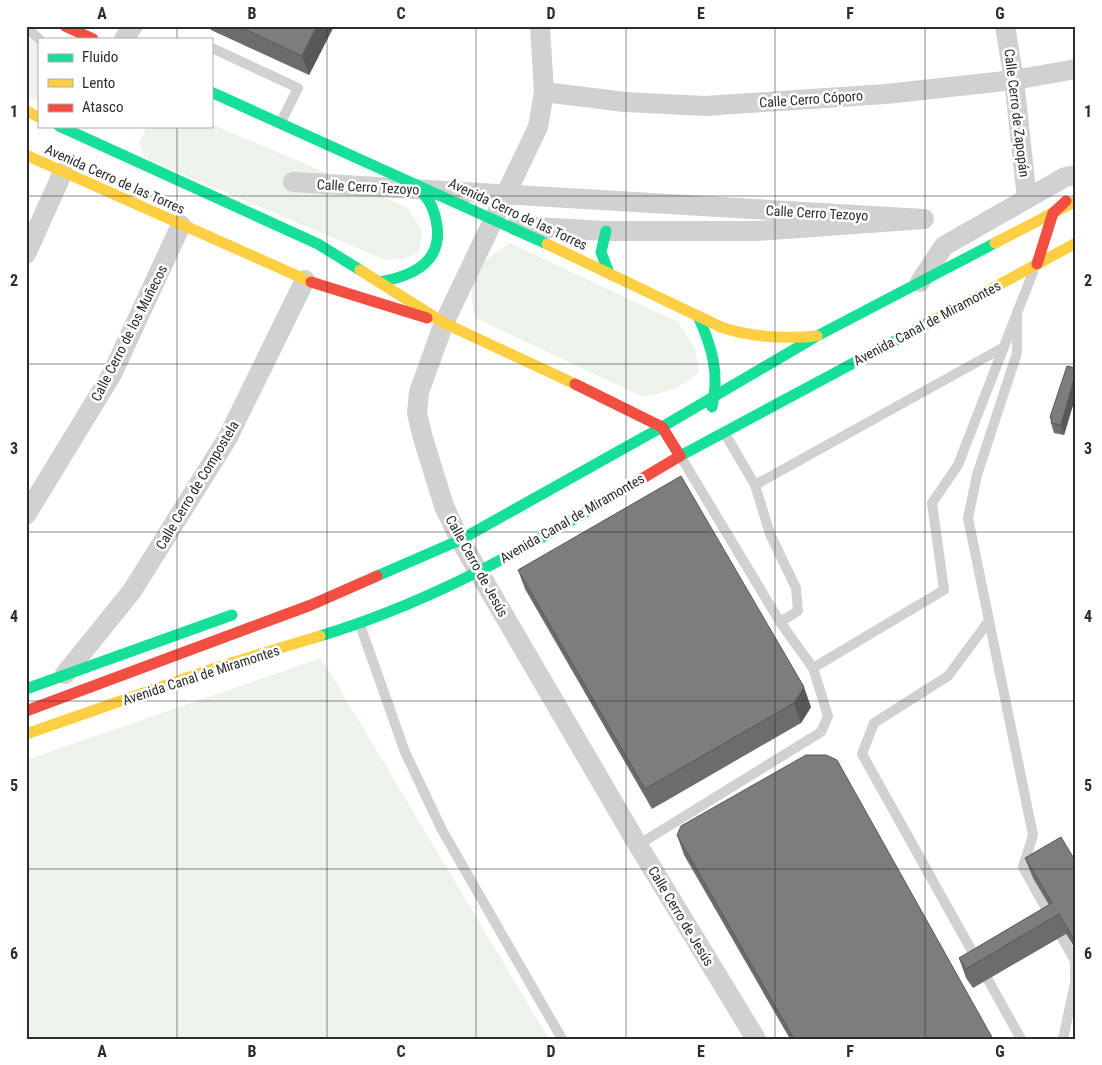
<svg xmlns="http://www.w3.org/2000/svg" width="1102" height="1065" font-family="'Roboto Condensed',sans-serif">
  <style>
    .green { fill: #edf2eb }
    .lines { fill: none; stroke-linecap: round; stroke-linejoin: round }
    .lane { stroke: #d1d1d1; stroke-width: 10 }
    .street { stroke: #d1d1d1; stroke-width: 20 }
    .fast { stroke: #16e098; stroke-width: 11 }
    .slow { stroke: #ffcf43; stroke-width: 11 }
    .jam { stroke: #f24e42; stroke-width: 11 }
    .wall { fill: #6c6c6c }
    .shaded-wall { fill: #585858 }
    .building { fill: #7d7d7d; stroke: #585858 }
    .grid { fill: none; stroke: #2c2c2c; stroke-width: 1; stroke-opacity: 0.55 }
    .labels { text-anchor: middle; stroke-width: 5; stroke-linejoin: round; paint-order: stroke }
    .street-label { font-size: 14px; fill: #2c2c2c; stroke: #fff }
    .neatline { fill: none; stroke: #2c2c2c; stroke-width: 2 }
    .grid-label { font-size: 16px; text-anchor: middle; font-weight: bold; fill: #2c2c2c }
  </style>
  <rect width="100%" height="100%" fill="#fff"/>
  <g class="green">
    <path d="M26,37L39,46V102L26,96Z"/>
    <path d="M211,124L407,207L422,230L419,253L402,259L385,260L145,158L139,143L147,126H211Z"/>
    <path d="M510,243L678,322L695,348L699,371C687,387 663,393 643,397L475,318C466,273 473,268 510,243Z"/>
    <path d="M321,658L549,1039H26V760Z"/>
  </g>
  <g class="lines">
    <g class="lane">
      <path d="M26,27L39,39"/>
      <path d="M211,50L212,48L298,88L281,122"/>
      <path d="M1017,313V353L977,475L968,518L1033,835L1023,867L1075,961V983L1063,1039"/>
      <path d="M724,432L755,485L770,534L796,588L798,611L780,622"/>
      <path d="M755,485L1004,347"/>
      <path d="M988,622L948,676L874,723L862,754L1021,1039"/>
      <path d="M360,625L405,752L442,830L562,1039"/>
      <path d="M813,668L944,590L932,503L958,465L1033,272"/>
      <path d="M638,845L821,732L828,716L813,668L780,622L681,457"/>
    </g>
    <g class="street">
      <path d="M540,26L544,92L538,127L444,323L419,392L417,413L423,438L444,506L460,540L638,845L756,1039"/>
      <path d="M1005,26L1014,80L1027,199"/>
      <path d="M124,39L133,26"/>
      <path d="M544,92L625,102L705,106L886,94L1014,80L1076,69"/>
      <path d="M293,182L924,219L758,231H606L516,226"/>
      <path d="M26,254L63,172"/>
      <path d="M920,282L944,246L1065,177L1076,175"/>
      <path d="M26,515L112,374L181,225"/>
      <path d="M65,674L132,591L227,439L305,280"/>
    </g>
    <g class="fast">
      <path d="M211,92L547,244"/>
      <path d="M59,126L318,244L360,270"/>
      <path d="M606,231L601,252L609,273"/>
      <path d="M379,282C414,276 445,261 436,220C433,205 425,193 413,184"/>
      <path d="M698,316C712,347 720,374 712,407"/>
      <path d="M662,427L817,336L995,243"/>
      <path d="M680,456L930,322"/>
      <path d="M377,576L460,540L662,427"/>
      <path d="M320,636C416,607 506,560 591,509"/>
      <path d="M26,689L232,615"/>
    </g>
    <g class="slow">
      <path d="M26,111L39,117"/>
      <path d="M26,155L311,282"/>
      <path d="M995,243L1076,201"/>
      <path d="M547,244L721,327C753,338 784,339 817,336"/>
      <path d="M360,270L444,323L575,384"/>
      <path d="M930,322L1076,243"/>
      <path d="M26,734L221,666L320,636"/>
    </g>
    <g class="jam">
      <path d="M65,26L93,39"/>
      <path d="M1037,264L1053,213L1066,201"/>
      <path d="M311,282L427,318"/>
      <path d="M575,384L662,427L680,456"/>
      <path d="M591,509L680,456"/>
      <path d="M26,711L311,605L377,576"/>
    </g>
  </g>
  <g class="wall">
    <path d="M209,26H334L309,75L211,30Z"/>
    <path d="M1076,368V395L1064,435L1054,433L1051,423V421L1050,417Z"/>
    <path d="M518,570L811,707L801,723L652,809L525,589Z"/>
    <path d="M677,835L993,1039H790L684,855Z"/>
    <path d="M1025,858L1076,862V950L1066,934L973,988L966,978L959,958L1049,905L1033,878Z"/>
  </g>
  <g class="shaded-wall">
    <path d="M317,26H334L309,75L302,56Z"/>
    <path d="M1076,372V395L1064,435L1061,425Z"/>
    <path d="M804,687L811,707L801,723L794,703Z"/>
  </g>
  <g class="building">
    <path d="M238,26H317L302,56Z"/>
    <path d="M1067,366L1076,368V372L1061,425L1051,423L1052,418L1050,417Z"/>
    <path d="M681,476L804,687L794,703L645,789L518,570Z"/>
    <path d="M806,755H826L837,760L993,1039H794L677,835L681,826Z"/>
    <path d="M1061,837L1076,862V918L1073,920L1076,924V943L1059,914L966,969L959,958L1052,903L1025,858Z"/>
  </g>
  <path class="grid" d="M177,26V39M327,26V1039M476,26V1039M626,26V1039M775,26V1039M925,26V1039M177,126V1039M26,196H1076M26,364H1076M26,532H1076M26,701H1076M26,869H1076"/>
  <g class="labels">
    <g class="street-label">
      <text transform="translate(811 99) rotate(-4)" y="5">Calle Cerro Cóporo</text>
      <text transform="translate(1017 113) rotate(83)" y="5">Calle Cerro de Zapopán</text>
      <text transform="translate(115 179) rotate(24)" y="5">Avenida Cerro de las Torres</text>
      <text transform="translate(368 187) rotate(3)" y="5">Calle Cerro Tezoyo</text>
      <text transform="translate(817 213) rotate(3)" y="5">Calle Cerro Tezoyo</text>
      <text transform="translate(518 214) rotate(25)" y="5">Avenida Cerro de las Torres</text>
      <text transform="translate(927 323) rotate(-28)" y="5">Avenida Canal de Miramontes</text>
      <text transform="translate(129 333) rotate(-63)" y="5">Calle Cerro de los Muñecos</text>
      <text transform="translate(197 485) rotate(-59)" y="5">Calle Cerro de Compostela</text>
      <text transform="translate(572 518) rotate(-30)" y="5">Avenida Canal de Miramontes</text>
      <text transform="translate(477 566) rotate(61)" y="5">Calle Cerro de Jesús</text>
      <text transform="translate(201 675) rotate(-18)" y="5">Avenida Canal de Miramontes</text>
      <text transform="translate(681 916) rotate(59)" y="5">Calle Cerro de Jesús</text>
    </g>
  </g>
  <rect width="1102" height="1065" fill="none" stroke="#ffffff" stroke-width="55"/>
  <rect x="38" y="38" width="175" height="90" fill="#ffffff" stroke="#ababab"/>
  <rect x="48" y="54" width="25" height="8" fill="#16e098" stroke="#ababab"/>
  <text x="82" y="62" font-size="15" fill="#2c2c2c">Fluido</text>
  <rect x="48" y="79" width="25" height="8" fill="#ffcf43" stroke="#ababab"/>
  <text x="82" y="88" font-size="15" fill="#2c2c2c">Lento</text>
  <rect x="48" y="104" width="25" height="8" fill="#f24e42" stroke="#ababab"/>
  <text x="82" y="112" font-size="15" fill="#2c2c2c">Atasco</text>
  <rect x="28" y="28" width="1046" height="1010" class="neatline"/>
  <g class="grid-label">
    <text x="102" y="19">A</text>
    <text x="252" y="19">B</text>
    <text x="401" y="19">C</text>
    <text x="551" y="19">D</text>
    <text x="701" y="19">E</text>
    <text x="850" y="19">F</text>
    <text x="1000" y="19">G</text>
    <text x="14" y="117">1</text>
    <text x="1088" y="117">1</text>
    <text x="14" y="286">2</text>
    <text x="1088" y="286">2</text>
    <text x="14" y="454">3</text>
    <text x="1088" y="454">3</text>
    <text x="14" y="622">4</text>
    <text x="1088" y="622">4</text>
    <text x="14" y="791">5</text>
    <text x="1088" y="791">5</text>
    <text x="14" y="959">6</text>
    <text x="1088" y="959">6</text>
    <text x="102" y="1057">A</text>
    <text x="252" y="1057">B</text>
    <text x="401" y="1057">C</text>
    <text x="551" y="1057">D</text>
    <text x="701" y="1057">E</text>
    <text x="850" y="1057">F</text>
    <text x="1000" y="1057">G</text>
  </g>
</svg>
